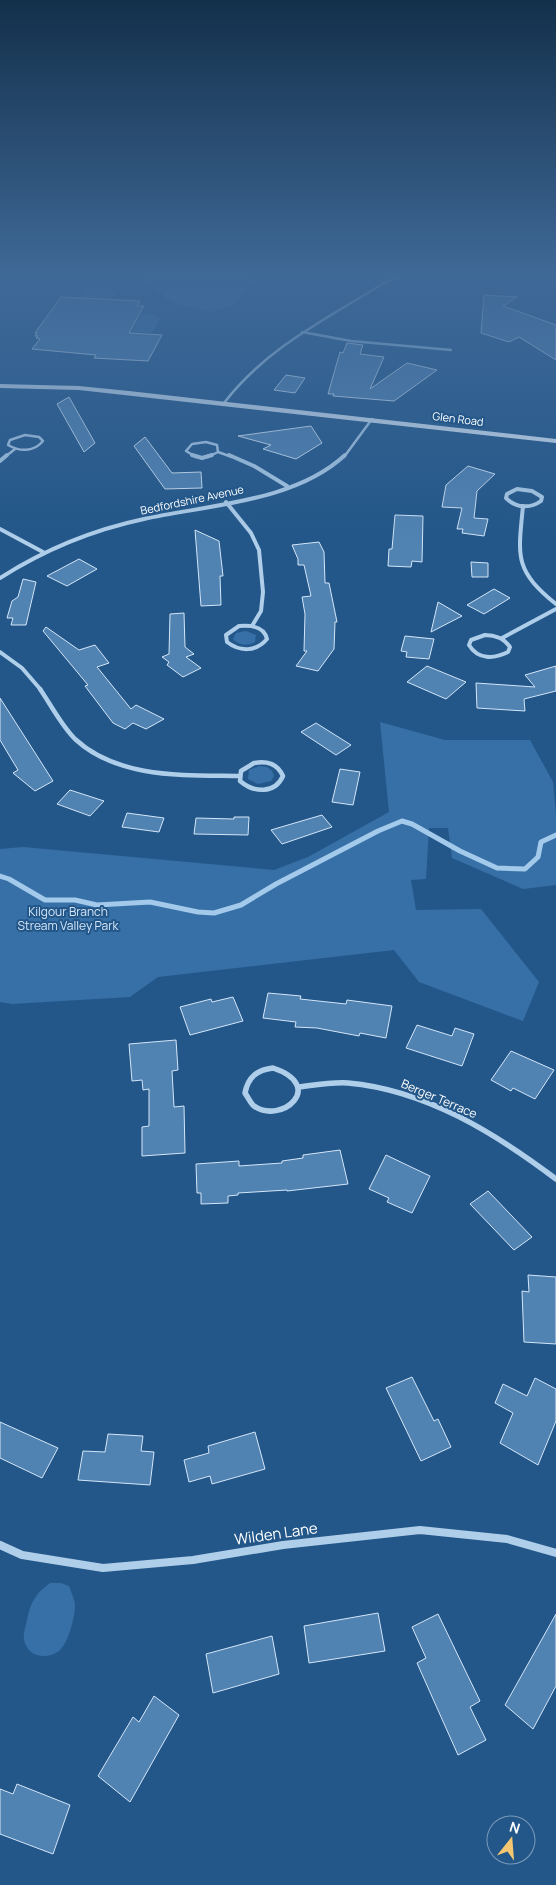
<svg xmlns="http://www.w3.org/2000/svg" width="556" height="1885" font-family="Manrope,sans-serif">
  <style>
    .green { fill: #3770a6 }
    .lines { fill: none; stroke-linecap: round; stroke-linejoin: round }
    .stream { stroke: #a3c9eb; stroke-width: 5 }
    .building { fill: #5082b2; stroke: #d4e6f8 }
    .minor-far4 { stroke: #afceea; stroke-width: 2.5 }
    .minor-far3 { stroke: #afceea; stroke-width: 4 }
    .minor-far2 { stroke: #afceea; stroke-width: 4.5 }
    .minor-far1 { stroke: #afceea; stroke-width: 5.5 }
    .minor { stroke: #afceea; stroke-width: 8 }
    .secondary { fill: #dae9f8; fill-rule: evenodd }
    .labels { text-anchor: middle; stroke-width: 4; stroke-linejoin: round; paint-order: stroke }
    .far-street-label { font-size: 11px; fill: #fff; stroke: #235789 }
    .park-label { font-size: 12px; fill: #d4e6f8; stroke: #235789 }
    .street-label { font-size: 12px; fill: #fff; stroke: #235789 }
    .near-street-label { font-size: 15px; fill: #fff; stroke: #235789 }
  </style>
  <rect width="100%" height="100%" fill="#235789"/>
  <g class="green">
    <path d="M225,275L250,277L254,280L233,305L210,312L181,305L168,299L140,276Z"/>
    <path d="M89,286L106,287L116,293L113,298L81,297Z"/>
    <path d="M142,314L153,315L160,319L152,333L131,332Z"/>
    <path d="M246,631L256,635L255,642C248,646 239,646 233,639L236,633Z"/>
    <path d="M380,722L445,740H530L553,782L556,815V885L523,889L452,858L448,828H429L426,879L411,880L416,910L481,909L539,982L523,1021L419,982L394,950L158,977L130,997L12,1004L0,1002V849L23,847L274,870L308,857L389,812Z"/>
    <path d="M259,766L267,767L272,771L274,776L271,781L258,784L248,779L249,770Z"/>
    <path d="M50,1583H61L69,1586C71,1592 74,1598 75,1604C75,1617 69,1642 59,1651C46,1661 26,1656 24,1639C23,1633 26,1626 27,1620C30,1603 36,1593 50,1583Z"/>
  </g>
  <g class="lines">
    <path class="stream" d="M0,876L9,879L45,900H75L97,905L150,902L198,912L214,913L241,905L276,884L378,831L402,821L412,824L460,851L497,868L525,869L538,857L541,842L556,835"/>
  </g>
  <g class="building">
    <path d="M484,295L517,297L503,306L556,325V360L519,337L509,342L481,333Z"/>
    <path d="M61,297L140,301L137,306H144L129,333L162,335L148,361L94,358L96,355L32,349L40,339L36,338L38,336H35L37,333H35Z"/>
    <path d="M347,343L363,345L360,354L384,357L370,389L407,363L437,370L394,401L333,396L334,394H328L340,352L343,353Z"/>
    <path d="M286,375L305,378L295,393L274,390Z"/>
    <path d="M69,397L95,443L84,452L57,404Z"/>
    <path d="M311,426L322,443L296,459L263,449L271,445L238,436Z"/>
    <path d="M145,437L172,473L201,472L202,488L165,489L134,446Z"/>
    <path d="M468,466L495,474L477,491L474,518L488,519L484,536L462,533L463,529H457L462,508L442,507L446,485Z"/>
    <path d="M395,515L423,516L422,562L412,561L411,567L388,566L389,549H392Z"/>
    <path d="M195,530L219,541L223,576H220L221,605L201,606Z"/>
    <path d="M319,542L324,552L325,583H329L337,622H335L334,649L318,671L296,666L307,651H304L305,614L302,597L311,596L304,565H298V559L292,545Z"/>
    <path d="M79,559L97,569L67,586L47,576Z"/>
    <path d="M471,562L488,563V577H472Z"/>
    <path d="M23,579L36,582L26,625H11L13,618H7L12,601L18,597Z"/>
    <path d="M494,589L510,598L484,614L467,605Z"/>
    <path d="M438,602L462,616L431,632Z"/>
    <path d="M184,613L185,647L194,654L186,657L201,668L183,677L167,665L169,662L162,657L169,654L170,614Z"/>
    <path d="M46,627L79,650L95,645L109,663L97,667L131,709L136,705L164,719L146,729L133,723L125,729L113,723L85,686L88,685L43,631Z"/>
    <path d="M405,636L434,639L429,659L406,657L407,652L401,651Z"/>
    <path d="M427,666L466,682L446,699L407,682Z"/>
    <path d="M556,666V691L524,699L525,711L477,708L476,683L535,687L525,675Z"/>
    <path d="M0,698L53,781L35,791L13,773L18,770L0,740Z"/>
    <path d="M316,723L351,745L336,755L301,732Z"/>
    <path d="M340,769L360,772L353,805L332,802Z"/>
    <path d="M70,790L104,801L90,816L57,804Z"/>
    <path d="M127,813L164,818L159,832L122,827Z"/>
    <path d="M322,815L332,827L282,844L271,830Z"/>
    <path d="M234,817H249L248,835L194,834L196,818L234,819Z"/>
    <path d="M268,993L301,996L300,999L346,1004L347,1000L392,1006L386,1038L360,1033L359,1036L317,1028L295,1027L296,1022L263,1018Z"/>
    <path d="M233,997L243,1021L190,1035L180,1007L211,999L212,1002Z"/>
    <path d="M417,1025L452,1036L455,1028L474,1034L462,1066L406,1048Z"/>
    <path d="M176,1040L178,1070L172,1071L174,1107L184,1106L185,1153L142,1156V1127L149,1126V1089L143,1090L142,1080L132,1081L129,1044Z"/>
    <path d="M511,1051L554,1070L535,1099L513,1088L511,1091L491,1080Z"/>
    <path d="M340,1150L348,1184L287,1191V1190L238,1193V1195L228,1196V1203L201,1204V1193H197L196,1164L239,1161V1166L282,1163V1161L303,1158V1155Z"/>
    <path d="M386,1155L430,1176L412,1213L387,1202L389,1198L369,1189Z"/>
    <path d="M488,1191L532,1237L514,1250L470,1204Z"/>
    <path d="M528,1275L556,1277V1344L524,1342L522,1291L529,1292Z"/>
    <path d="M412,1377L434,1421L438,1419L451,1447L421,1461L386,1388Z"/>
    <path d="M535,1378L556,1389V1421L538,1465L500,1443L513,1413L495,1403L503,1384L527,1396Z"/>
    <path d="M0,1422L58,1448L42,1478L0,1458Z"/>
    <path d="M255,1432L265,1469L212,1484L210,1476L189,1482L184,1460L209,1453L208,1446Z"/>
    <path d="M108,1434L143,1436L141,1451L154,1452L150,1485L78,1480L83,1451L105,1452Z"/>
    <path d="M378,1613L385,1651L309,1663L304,1626Z"/>
    <path d="M438,1614L480,1701L470,1707L486,1740L458,1755L417,1663L426,1658L412,1627Z"/>
    <path d="M556,1614V1686L533,1729L505,1705Z"/>
    <path d="M272,1636L279,1674L213,1693L206,1654Z"/>
    <path d="M154,1696L179,1715L130,1802L98,1776L133,1717L139,1722Z"/>
    <path d="M17,1784L70,1805L53,1854L0,1834V1789L13,1794Z"/>
  </g>
  <g class="lines">
    <g class="minor-far4">
      <path d="M302,332L351,341L451,350"/>
      <path d="M224,403C266,348 326,319 384,283L402,275"/>
      <path d="M25,435L39,437L43,441C34,452 20,452 8,445L10,440Z"/>
      <path d="M218,452L232,457"/>
      <path d="M5,457L15,449"/>
      <path d="M196,457L186,451L192,444L206,442L217,445L218,452L208,457"/>
      <path d="M344,457L372,419"/>
    </g>
    <g class="minor-far3">
      <path d="M192,455L202,458L212,455"/>
      <path d="M229,455L254,466L287,486"/>
      <path d="M0,461L7,455"/>
      <path d="M517,489L532,491L542,497L541,501C530,509 516,508 506,498L507,494Z"/>
      <path d="M226,502L251,533L259,550L263,592L261,611L252,626"/>
      <path d="M523,506C518,557 514,570 556,604"/>
      <path d="M0,529L43,552"/>
      <path d="M0,578C44,550 92,530 144,519C207,505 295,502 345,455"/>
      <path d="M239,626C251,625 264,626 267,639C256,652 240,652 227,642L226,635Z"/>
      <path d="M485,635C496,635 504,638 510,647L508,652C494,659 478,660 469,645L471,640Z"/>
      <path d="M502,638L556,609"/>
      <path d="M0,652L22,668L41,690"/>
    </g>
    <g class="minor-far2">
      <path d="M40,689C51,705 61,725 75,739C118,779 185,775 239,776"/>
      <path d="M254,763C267,761 277,763 283,776C275,794 254,793 240,781L241,771Z"/>
    </g>
    <g class="minor-far1">
      <path d="M273,1068C327,1086 281,1125 254,1106C251,1104 248,1097 245,1093C248,1077 257,1070 273,1068Z"/>
      <path d="M299,1087C315,1085 332,1082 348,1083C426,1090 495,1133 556,1179"/>
    </g>
    <path class="minor" d="M0,1545L22,1555L103,1568L193,1560L283,1545L420,1530L507,1539L556,1553"/>
    <path class="secondary" d="M0,384L79,386L129,391L556,439V443L79,390L0,388Z"/>
  </g>
  <linearGradient id="sky" x2="0" y2="1"><stop stop-color="#13304b"/><stop offset="0.51" stop-color="#3f6997"/><stop offset="1" stop-color="#3f6997" stop-opacity="0"/></linearGradient>
  <rect width="556" height="539" fill="url(#sky)"/>
  <g class="labels">
    <g class="far-street-label">
      <text transform="translate(458 419) rotate(7)" y="4">Glen Road</text>
      <text transform="translate(192 500) rotate(-12)" y="4">Bedfordshire Avenue</text>
    </g>
    <g class="park-label">
      <text x="68" y="916">Kilgour Branch<tspan x="68" dy="14">Stream Valley Park</tspan></text>
    </g>
    <g class="street-label">
      <text transform="translate(439 1099) rotate(23)" y="4">Berger Terrace</text>
    </g>
    <g class="near-street-label">
      <text transform="translate(276 1534) rotate(-8)" y="5">Wilden Lane</text>
    </g>
  </g>
  <g transform="translate(511 1840) rotate(17)"><circle r="24" fill="#235789" stroke="#7b9ab8"/>
  <path d="M0-4L9 19L0 12L-9 19Z" fill="#f5c772"/>
  <text y="-8" font-size="14" font-weight="bold" text-anchor="middle" fill="#ffffff">N</text>
  </g>
</svg>
